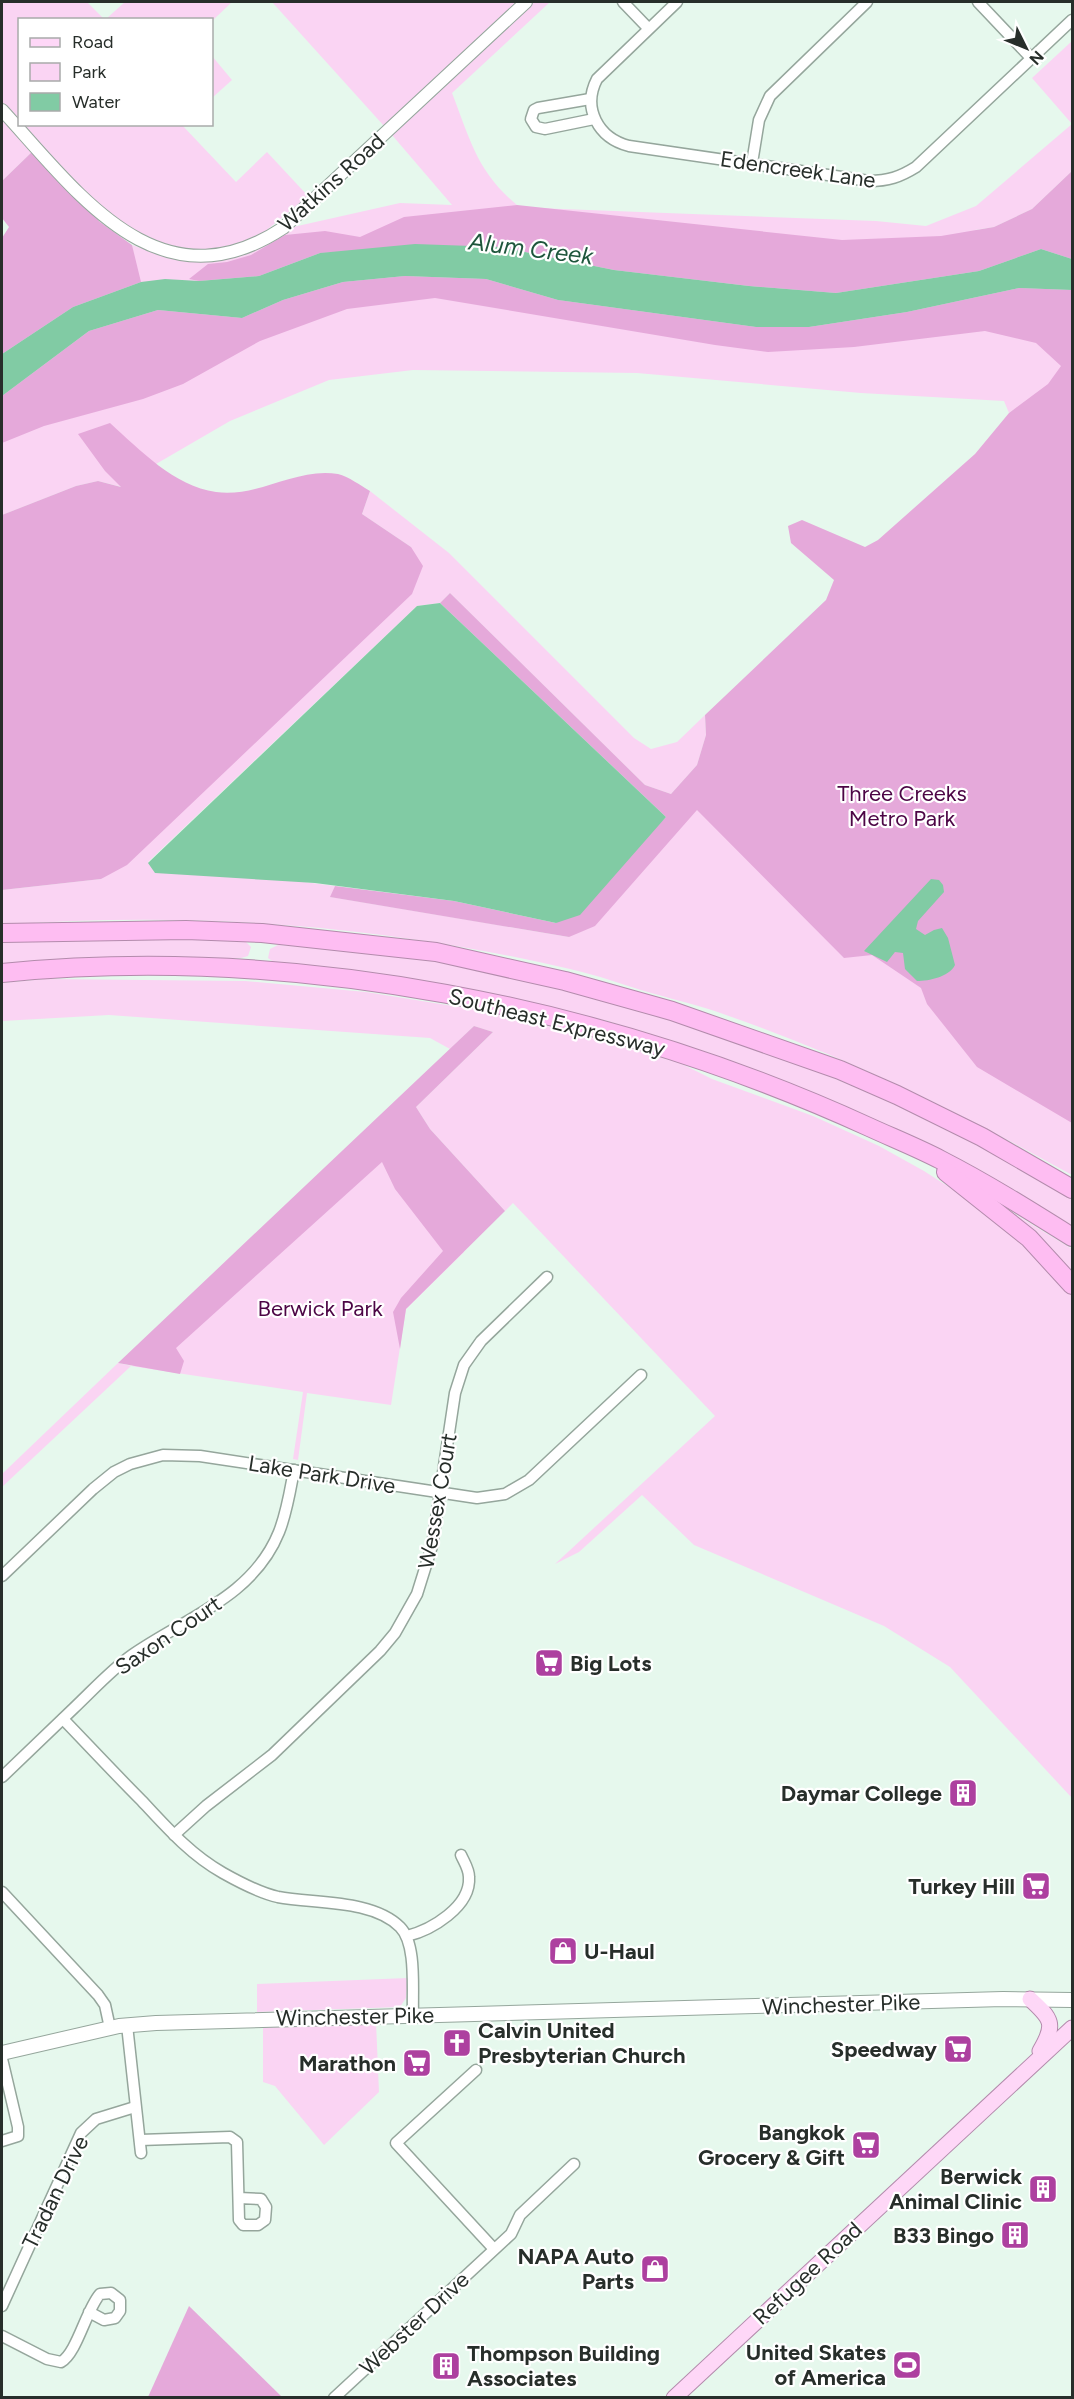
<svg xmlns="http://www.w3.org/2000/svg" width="1074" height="2399" font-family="Figtree,sans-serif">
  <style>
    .green { fill: #fad4f3 }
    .forest { fill: #e5a9da }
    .water { fill: #81cba4 }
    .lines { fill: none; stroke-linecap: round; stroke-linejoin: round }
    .minor-casing { stroke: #95a69c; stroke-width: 13 }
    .tertiary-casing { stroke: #95a69c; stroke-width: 14 }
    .secondary-casing { stroke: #95a69c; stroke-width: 16 }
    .primary-casing { stroke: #b38bac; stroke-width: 17 }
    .motorway-casing { stroke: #b38bac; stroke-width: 20 }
    .minor { stroke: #fff; stroke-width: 10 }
    .tertiary { stroke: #fff; stroke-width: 12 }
    .secondary { stroke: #fff; stroke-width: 14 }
    .primary { stroke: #fed7f7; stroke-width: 15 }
    .motorway { stroke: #febdf2; stroke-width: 18 }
    .labels { text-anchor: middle; stroke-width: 4.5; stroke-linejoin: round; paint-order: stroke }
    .street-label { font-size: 22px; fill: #272e2a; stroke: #fff }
    .park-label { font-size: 22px; fill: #4c0545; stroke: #fff }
    .poi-label { font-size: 22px; font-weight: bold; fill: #272e2a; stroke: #fff; text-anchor: end }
    .water-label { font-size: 24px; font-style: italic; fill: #1e563c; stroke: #fff }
  </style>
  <rect width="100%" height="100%" fill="#e6f8ed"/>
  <g class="green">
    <path d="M2,2H87L104,19L20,20L19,122L2,102Z"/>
    <path d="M125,2H232L212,21L106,19Z"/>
    <path d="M272,2H518L384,126Z"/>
    <path d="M534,2H550L452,93C470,139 477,172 517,205L510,207L876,221L926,226L976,206L1072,124L1032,78L1072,41V171L1032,209L994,227L975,230L1072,241V1175C961,1113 847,1057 726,1015C702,1006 676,1000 651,993C624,985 597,975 570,969C382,925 194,911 2,925V890L101,879L411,547L362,514L370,491L449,553L634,738L651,749L677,742L705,715L706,735L697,765L671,794L645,785L450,593L440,603L417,606L148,862L335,886L331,897L569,937L1025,402L1009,413L1004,401L861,393L637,373L413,370L329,380L230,421L156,464L106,471L122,487L98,481L76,486L2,515V261H135L132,245L164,256L194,249L169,247L135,233L100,207L22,125H182L236,182L267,152L308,196L262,234L400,203L452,205L392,135Z"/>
    <path d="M212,56L232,80L212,98Z"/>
    <path d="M2,118L33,151L2,181Z"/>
    <path d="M16,939H243L251,947L248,956L241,958L84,960L2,966V941Z"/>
    <path d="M278,945L344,948L433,959L627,1004L803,1065L892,1103L976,1144L1072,1199V1228L858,1114L730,1062L608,1021L487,994L278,965L268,958L270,949Z"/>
    <path d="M45,979L245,981L366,992L484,1011L568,1031L680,1063L712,1079L813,1116L879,1146L924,1171L966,1198L1013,1235L1072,1294V1798L950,1667L884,1626L694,1545L642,1495L579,1552L555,1564L715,1416L513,1203L505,1211L430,1129L416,1107L493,1032L474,1026L450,1049L430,1038L109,1015L2,1021V983Z"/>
    <path d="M369,1146L464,1252L406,1309L391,1405L307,1393L298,1460L293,1459L303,1392L131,1366L2,1487V1474L118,1363L132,1366Z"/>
    <path d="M1013,1213L1072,1249V1277L1011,1217Z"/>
    <path d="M408,1978L406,1998L400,2007L257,2012V1984Z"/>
    <path d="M376,2022L379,2092L324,2145L275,2086L263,2082V2026Z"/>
  </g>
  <g class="forest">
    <path d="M33,151L100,222L132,245L141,282L73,307L2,354V238L9,227L2,218V181Z"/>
    <path d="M1072,171V259L1041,249L979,271L836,293L749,286L614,270L500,247L320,253L259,276L199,281L189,279L208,264L227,262L251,255L285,235L325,231L360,237L404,217L517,205L842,240L941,236L994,227L1032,209Z"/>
    <path d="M405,276L486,279L558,300L756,327H809L907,312L1019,288L1072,290V1123L977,1067L927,1004L921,988L872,955L844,958L697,810L595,926L569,937L330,897L335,886L454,901L556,923L666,817L440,603L450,593L645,785L671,794L697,765L706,735L705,715L826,600L834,580L791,543L788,526L802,520L865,547L878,540L975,454L1009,413L1048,384L1061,366L1036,343L985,331L854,347L768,352L715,345L435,298L347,309L260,341L183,384L143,399L44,426L2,443V396L89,331L158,310L242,318L283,300L343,282Z"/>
    <path d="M110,423C140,450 174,486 216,492C258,498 296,467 338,474C349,477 360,485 370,491L362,514L411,547L423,566L412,594L127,865L101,879L2,890V515L76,486L98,481L121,487L105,471L78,434Z"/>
    <path d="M474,1026L493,1032L416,1107L430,1129L505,1211L406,1309L400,1349L393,1312L401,1298L443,1251L395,1189L382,1162L176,1348L184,1361L180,1374L118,1363Z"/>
    <path d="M189,2306L282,2397H148Z"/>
  </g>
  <g class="water">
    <path d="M415,244L500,247L614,270L749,286L836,293L979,271L1041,249L1072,259V290L1019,288L907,312L809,327H756L558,300L486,279L405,276L343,282L283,300L242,318L158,310L89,331L2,396V354L73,307L141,282L165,279L199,281L259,276L320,253Z"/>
    <path d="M440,603L666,817L580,915L556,923L454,901L315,883L155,873L148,863L417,606Z"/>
    <path d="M931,879L939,880L943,885L944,892L918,921L916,929L925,935L934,930L942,928L948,938L955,965C949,977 929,981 917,981L905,969L903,953L895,952L887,962L864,951Z"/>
  </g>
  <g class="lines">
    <g class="minor-casing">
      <g id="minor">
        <path d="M623,2L648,28"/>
        <path d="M677,2L597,79C582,108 598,138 629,146L869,181C888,181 900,177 916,167L1072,20"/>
        <path d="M978,2L1031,58"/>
        <path d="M590,99L538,108L534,110L531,119L536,127L545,129L594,119"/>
        <path d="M752,163L759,120L770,96L867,2"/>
        <path d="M2,1576L93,1489L114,1472L130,1464L163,1455L200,1456L477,1498L505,1494L529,1480L641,1375"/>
        <path d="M63,1719C89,1746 115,1774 142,1801C167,1828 191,1855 223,1873C239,1882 260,1893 278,1897C314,1904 372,1899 400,1927C417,1944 412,1990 413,2014"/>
        <path d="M2,1777C26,1754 50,1731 74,1708C93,1690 111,1670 132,1655C185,1618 253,1597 279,1532C287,1512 290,1491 294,1470"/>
        <path d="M174,1835L206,1806L272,1755L380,1651L395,1633L417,1594L432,1546L455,1393L464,1365L481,1341L547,1277"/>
        <path d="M2,1892L98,1995L105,2005L110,2028"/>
        <path d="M407,1936C431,1930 471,1907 469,1877C469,1869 464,1862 461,1855"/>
        <path d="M127,2025L141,2153"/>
        <path d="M2,2059L18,2127V2136L2,2141"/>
        <path d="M476,2070L396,2143L494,2249"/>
        <path d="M140,2140L230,2137L237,2142L239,2220L243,2225H258L265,2220L266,2207L261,2199L239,2198"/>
        <path d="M2,2306L81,2133L96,2119L135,2107"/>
        <path d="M2,2336L47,2359L61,2362C77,2353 86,2310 100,2294L111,2293L120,2300V2311L115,2318L104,2320L89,2312"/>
        <path d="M334,2398L511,2234L520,2215L574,2164"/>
      </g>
    </g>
    <g class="tertiary-casing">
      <path id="tertiary" d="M2,110C78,193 159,310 283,228L526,2"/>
    </g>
    <g class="secondary-casing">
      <path id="secondary" d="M2,2053L119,2026L156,2023L1003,1999L1072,2000"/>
    </g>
    <g class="primary-casing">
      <g id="primary">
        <path d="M1030,1999C1052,2019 1056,2024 1040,2051"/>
        <path d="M674,2398L1072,2028"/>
      </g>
    </g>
    <g class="motorway-casing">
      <g id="motorway">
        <path d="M2,933L186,930L262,933L436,952L565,981L672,1011L840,1070L897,1095L982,1137L1072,1189"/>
        <path d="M2,973C294,944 604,1006 869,1127C893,1138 918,1148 941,1160C986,1183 1029,1210 1072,1237"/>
        <path d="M946,1172L1029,1238L1072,1285"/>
      </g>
    </g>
    <use href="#minor" class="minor"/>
    <use href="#tertiary" class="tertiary"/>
    <use href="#secondary" class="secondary"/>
    <use href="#primary" class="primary"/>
    <use href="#motorway" class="motorway"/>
  </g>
  <defs>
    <g id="supermarket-square" transform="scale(1.5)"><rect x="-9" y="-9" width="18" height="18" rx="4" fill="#ad409f" stroke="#fff"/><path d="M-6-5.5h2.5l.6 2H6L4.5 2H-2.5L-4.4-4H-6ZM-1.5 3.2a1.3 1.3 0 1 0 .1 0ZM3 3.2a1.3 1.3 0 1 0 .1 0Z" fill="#fff"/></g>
    <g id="building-square" transform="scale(1.5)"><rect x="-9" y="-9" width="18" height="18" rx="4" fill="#ad409f" stroke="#fff"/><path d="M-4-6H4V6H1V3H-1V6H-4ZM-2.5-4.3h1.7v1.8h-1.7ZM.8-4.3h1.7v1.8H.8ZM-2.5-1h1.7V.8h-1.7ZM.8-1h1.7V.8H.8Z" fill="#fff"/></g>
    <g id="shop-square" transform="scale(1.5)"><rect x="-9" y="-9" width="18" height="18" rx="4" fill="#ad409f" stroke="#fff"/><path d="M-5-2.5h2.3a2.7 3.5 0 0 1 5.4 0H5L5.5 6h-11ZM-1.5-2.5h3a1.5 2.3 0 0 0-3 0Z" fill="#fff"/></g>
    <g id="church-square" transform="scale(1.5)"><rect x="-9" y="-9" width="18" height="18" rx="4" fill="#ad409f" stroke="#fff"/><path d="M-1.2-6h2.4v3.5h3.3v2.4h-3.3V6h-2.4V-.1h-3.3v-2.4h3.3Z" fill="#fff"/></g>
    <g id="stadium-square" transform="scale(1.5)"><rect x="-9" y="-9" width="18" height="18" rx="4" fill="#ad409f" stroke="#fff"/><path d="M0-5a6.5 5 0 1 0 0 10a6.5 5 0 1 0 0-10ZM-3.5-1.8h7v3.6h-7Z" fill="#fff"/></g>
  </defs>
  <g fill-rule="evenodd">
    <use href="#supermarket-square" x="549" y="1663"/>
    <use href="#building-square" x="963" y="1793"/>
    <use href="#supermarket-square" x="1036" y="1886"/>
    <use href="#shop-square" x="563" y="1951"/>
    <use href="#church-square" x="457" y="2043"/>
    <use href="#supermarket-square" x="958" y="2049"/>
    <use href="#supermarket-square" x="417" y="2063"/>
    <use href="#supermarket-square" x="866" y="2145"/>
    <use href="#building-square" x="1043" y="2189"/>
    <use href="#building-square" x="1015" y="2235"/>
    <use href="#shop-square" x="655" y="2269"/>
    <use href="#stadium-square" x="907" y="2365"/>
    <use href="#building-square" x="446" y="2366"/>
  </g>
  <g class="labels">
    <g class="street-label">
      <text transform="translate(798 169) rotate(8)" y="8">Edencreek Lane</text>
      <text transform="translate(331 182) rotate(-42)" y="8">Watkins Road</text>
      <text transform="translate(557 1022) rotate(14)" y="8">Southeast Expressway</text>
      <text transform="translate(322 1474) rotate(9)" y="8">Lake Park Drive</text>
      <text transform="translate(437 1501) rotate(-80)" y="8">Wessex Court</text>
      <text transform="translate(168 1635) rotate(-34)" y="8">Saxon Court</text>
      <text transform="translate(841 2004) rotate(-2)" y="8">Winchester Pike</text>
      <text transform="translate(355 2016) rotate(-1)" y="8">Winchester Pike</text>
      <text transform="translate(55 2192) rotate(-64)" y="8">Tradan Drive</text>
      <text transform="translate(807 2273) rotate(-43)" y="8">Refugee Road</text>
      <text transform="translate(414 2323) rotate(-43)" y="8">Webster Drive</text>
    </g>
    <g class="park-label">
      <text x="902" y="801">Three Creeks<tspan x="902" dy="25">Metro Park</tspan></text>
      <text x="320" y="1316">Berwick Park</text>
    </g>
    <g class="poi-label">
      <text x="570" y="1671" text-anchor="start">Big Lots</text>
      <text x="942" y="1801">Daymar College</text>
      <text x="1015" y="1894">Turkey Hill</text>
      <text x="584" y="1959" text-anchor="start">U-Haul</text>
      <text x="478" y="2038" text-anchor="start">Calvin United<tspan x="478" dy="25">Presbyterian Church</tspan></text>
      <text x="937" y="2057">Speedway</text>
      <text x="396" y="2071">Marathon</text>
      <text x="845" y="2140">Bangkok<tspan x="845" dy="25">Grocery &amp; Gift</tspan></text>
      <text x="1022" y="2184">Berwick<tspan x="1022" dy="25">Animal Clinic</tspan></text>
      <text x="994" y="2243">B33 Bingo</text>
      <text x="634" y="2264">NAPA Auto<tspan x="634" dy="25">Parts</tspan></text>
      <text x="886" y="2360">United Skates<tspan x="886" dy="25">of America</tspan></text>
      <text x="467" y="2361" text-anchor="start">Thompson Building<tspan x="467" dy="25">Associates</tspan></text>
    </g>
    <g class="water-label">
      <text transform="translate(531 249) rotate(7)" y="8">Alum Creek</text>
    </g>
  </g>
  <rect width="1074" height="2399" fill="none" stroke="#272e2a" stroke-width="6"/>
  <rect x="18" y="18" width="195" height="108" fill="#ffffff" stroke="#a9abaa" stroke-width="1.5"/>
  <rect x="30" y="38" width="30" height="9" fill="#fed7f7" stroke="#a9abaa" stroke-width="1.5"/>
  <text x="72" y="48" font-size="18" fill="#272e2a">Road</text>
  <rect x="30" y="63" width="30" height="18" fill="#fad4f3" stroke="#a9abaa" stroke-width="1.5"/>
  <text x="72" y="78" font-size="18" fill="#272e2a">Park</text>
  <rect x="30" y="93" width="30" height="18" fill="#81cba4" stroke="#a9abaa" stroke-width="1.5"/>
  <text x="72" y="108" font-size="18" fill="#272e2a">Water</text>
  <g transform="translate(1026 48) rotate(133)" stroke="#ffffff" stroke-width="4.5" paint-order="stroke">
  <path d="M0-4.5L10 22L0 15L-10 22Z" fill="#272e2a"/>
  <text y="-9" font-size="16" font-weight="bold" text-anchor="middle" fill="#272e2a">N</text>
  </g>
</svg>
